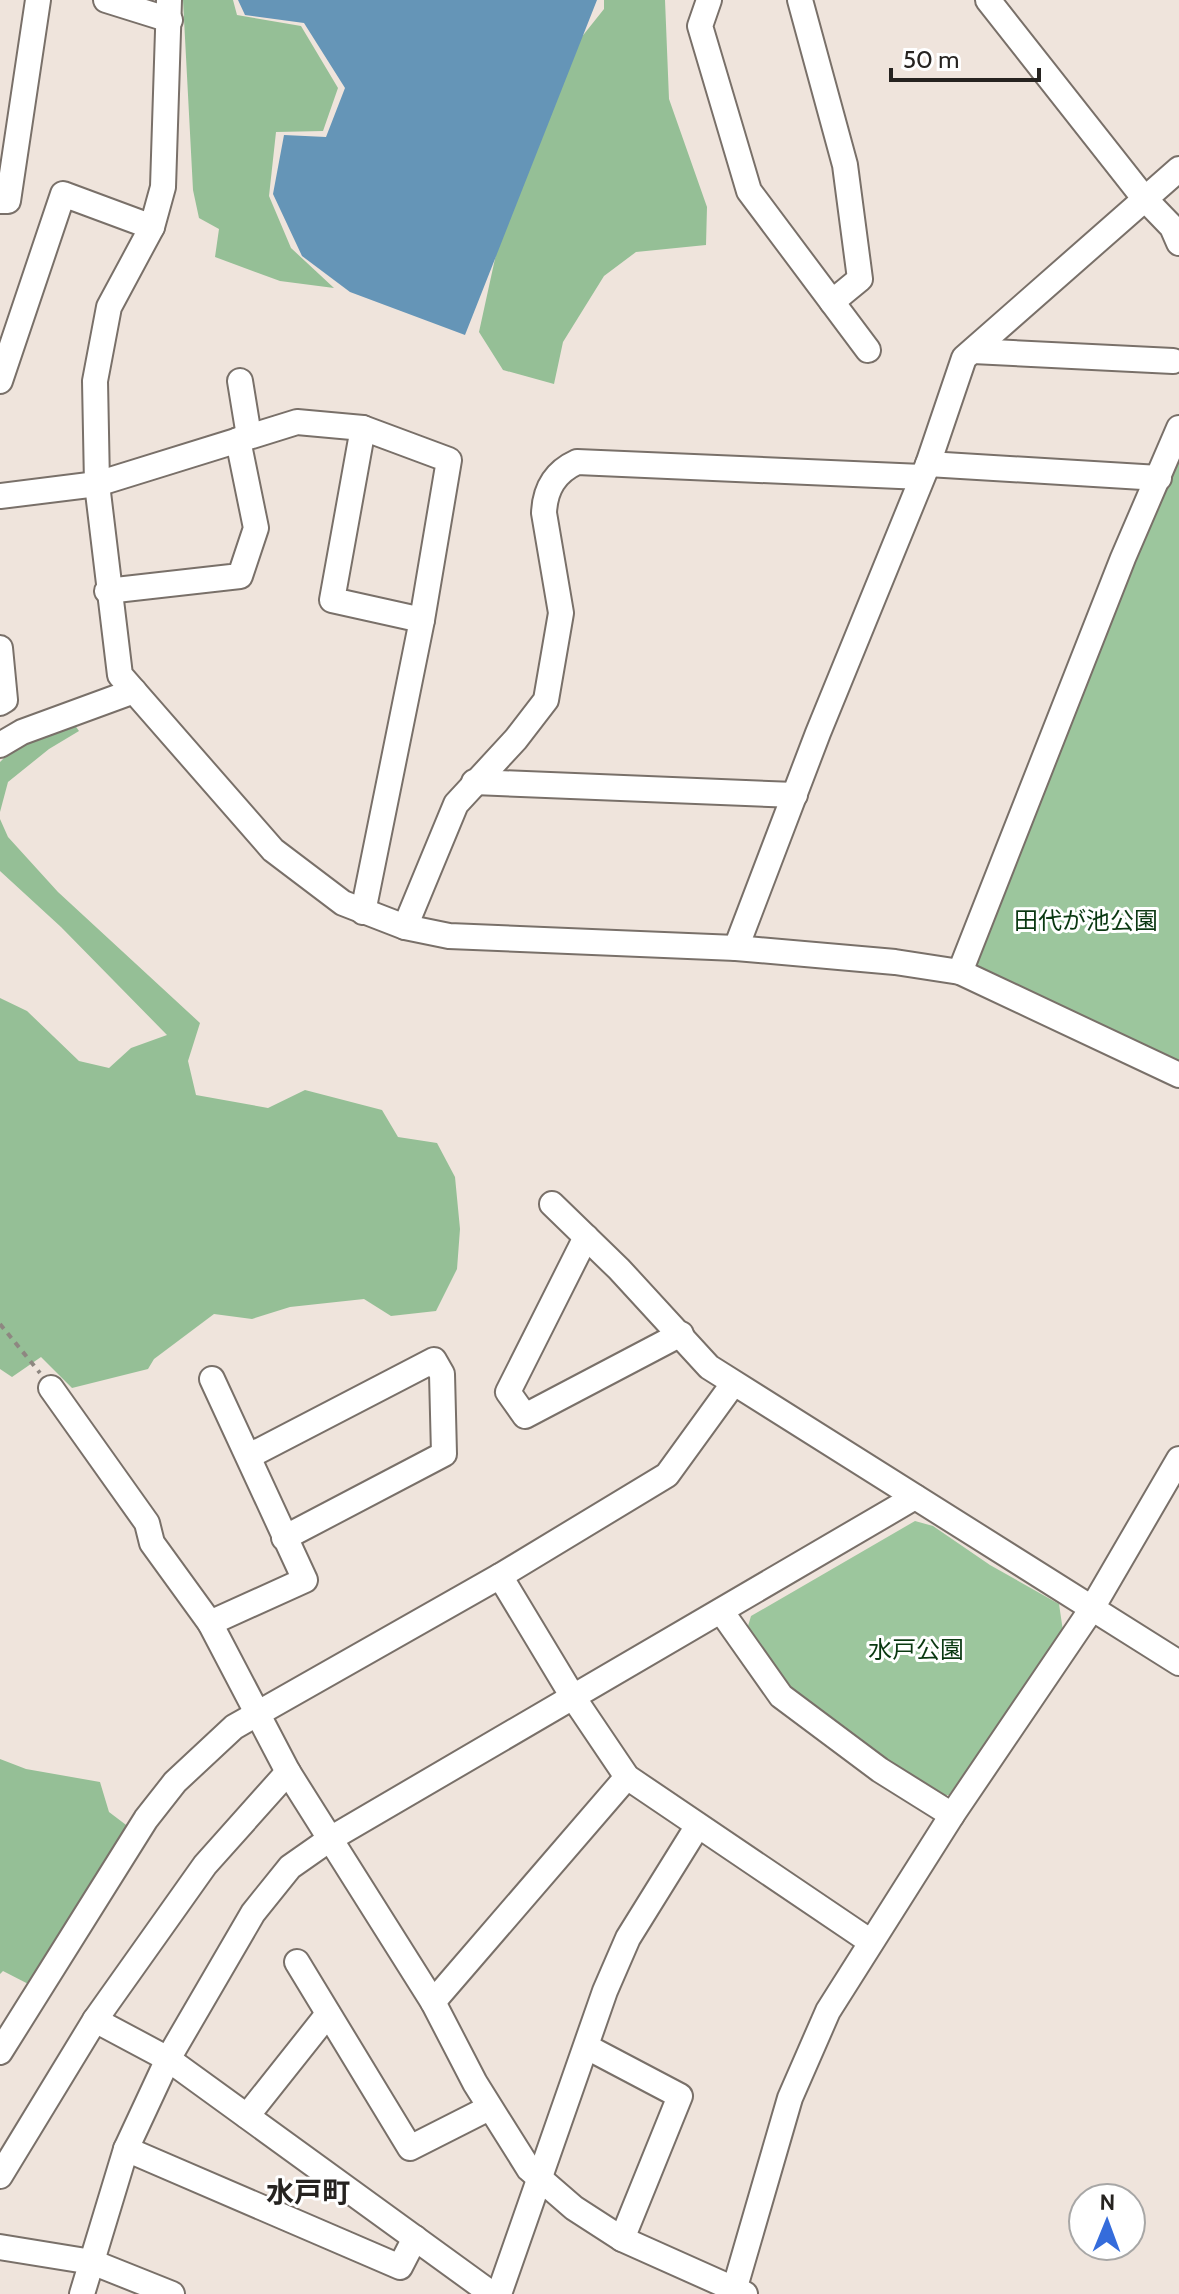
<svg xmlns="http://www.w3.org/2000/svg" width="1179" height="2294" font-family="Cabin,'Noto Sans JP',sans-serif">
  <style>
    .green { fill: #9cc69d }
    .forest { fill: #95bf96 }
    .water { fill: #6595b7 }
    .lines { fill: none; stroke-linecap: round; stroke-linejoin: round }
    .minor-casing { stroke: #797069; stroke-width: 28 }
    .path { stroke: #8e8781; stroke-width: 4; stroke-dasharray: 6 6; stroke-linecap: butt }
    .minor { stroke: #fff; stroke-width: 24 }
    .labels { text-anchor: middle; stroke-width: 6; stroke-linejoin: round; paint-order: stroke }
    .park-label { font-size: 24px; fill: #0a3811; stroke: #fff }
    .quarter-label { font-size: 28px; font-weight: bold; fill: #262320; stroke: #fff }
  </style>
  <rect width="100%" height="100%" fill="#efe4dc"/>
  <g class="green">
    <path d="M1179,444V1069L966,970Z"/>
    <path d="M915,1521L933,1526L990,1565L1059,1604L1063,1631L949,1795H934L787,1691L746,1633L751,1616Z"/>
  </g>
  <g class="forest">
    <path d="M183,0H233L237,15L301,26L338,88L323,131L276,132L269,196L291,248L334,288L280,281L215,257L219,229L199,218L193,190Z"/>
    <path d="M604,0H665L669,99L707,207L706,245L636,252L604,276L563,342L554,384L503,370L479,332L529,103L604,9Z"/>
    <path d="M74,724L79,731L49,749L8,782L0,812V762L12,750Z"/>
    <path d="M0,819L8,837L58,892L200,1023L188,1061L196,1095L268,1108L305,1090L382,1110L398,1137L437,1143L455,1177L460,1229L457,1269L436,1311L391,1316L364,1299L290,1307L252,1319L214,1314L154,1359L148,1369L72,1388L41,1357L12,1377L0,1369V998L27,1011L79,1061L109,1068L131,1048L167,1035L61,927L0,871Z"/>
    <path d="M0,1759L26,1769L100,1782L109,1812L142,1837L40,1990L3,1971L0,1974Z"/>
  </g>
  <path class="water" d="M238,0H597L465,335L350,292L302,256L273,194L284,135L326,137L345,88L304,23L245,15Z"/>
  <g class="lines">
    <g class="minor-casing">
      <g id="minor">
        <path d="M106,0L170,20"/>
        <path d="M169,0L163,187L152,227L109,307L95,381L97,484L120,675L273,850L343,903L405,927L449,936L736,948L895,962L960,972L1179,1075"/>
        <path d="M709,0L700,26L749,191L868,350"/>
        <path d="M800,0L845,165L860,279L832,302"/>
        <path d="M988,0L1144,198L1172,227L1179,243"/>
        <path d="M0,201H8L38,0"/>
        <path d="M973,351L1173,361"/>
        <path d="M0,381L63,194L152,227"/>
        <path d="M240,381L249,436"/>
        <path d="M363,428L332,600L422,620"/>
        <path d="M928,464L1159,478"/>
        <path d="M0,496L97,484L297,422L363,428L449,460L422,620L363,912"/>
        <path d="M107,591L240,576L256,528L238,440"/>
        <path d="M0,648L5,700L0,703"/>
        <path d="M0,745L22,732L134,691"/>
        <path d="M474,782L795,795"/>
        <path d="M405,927L456,804L516,739L546,700L561,613L544,513C545,489 555,472 577,462L922,477"/>
        <path d="M736,948L818,733L928,464L964,358L1179,169"/>
        <path d="M960,972L1123,558L1179,428"/>
        <path d="M552,1204L619,1269L709,1367L1179,1663"/>
        <path d="M586,1237L508,1392L525,1416L681,1334"/>
        <path d="M51,1388L147,1523L152,1543L210,1623L288,1772L433,2002L475,2083L529,2169L574,2208L622,2239L745,2294"/>
        <path d="M249,1456L434,1360L442,1374L444,1454L284,1538"/>
        <path d="M500,1576L573,1697L627,1777L871,1942"/>
        <path d="M721,1611L781,1696L880,1770L952,1815"/>
        <path d="M210,1623L305,1580L212,1379"/>
        <path d="M297,1962L410,2148L489,2108"/>
        <path d="M433,2002L627,1777"/>
        <path d="M95,2020L168,2059L492,2294"/>
        <path d="M587,2047L680,2096L622,2239"/>
        <path d="M0,2052L146,1819L175,1782L234,1727L500,1576L667,1475L733,1384"/>
        <path d="M247,2116L328,2014"/>
        <path d="M126,2149L400,2267L415,2238"/>
        <path d="M0,2176L95,2020L205,1865L288,1772"/>
        <path d="M0,2247L92,2262L172,2294"/>
        <path d="M82,2294L126,2149L168,2059L253,1913L290,1867L330,1839L915,1497"/>
        <path d="M499,2294L605,1991L628,1938L697,1827"/>
        <path d="M733,2294L790,2098L828,2011L952,1815L1091,1610L1179,1459"/>
      </g>
    </g>
    <path class="path" d="M0,1324L40,1373"/>
    <use href="#minor" class="minor"/>
  </g>
  <g class="labels">
    <g class="park-label">
      <text x="1086" y="929">田代が池公園</text>
      <text x="916" y="1658">水戸公園</text>
    </g>
    <g class="quarter-label">
      <text x="308" y="2202">水戸町</text>
    </g>
  </g>
  <g transform="translate(1107 2222) rotate(1)"><circle r="38" fill="#ffffff" stroke="#a8a7a6" stroke-width="2"/>
  <path d="M0-6L14 30L0 20L-14 30Z" fill="#356cdb"/>
  <text y="-12" font-size="22" font-weight="bold" text-anchor="middle" fill="#262320">N</text>
  </g>
  <path d="M891 68v12h148v-12" fill="none" stroke="#262320" stroke-width="4"/>
  <text x="903" y="68" font-size="24" fill="#262320" stroke="#ffffff" stroke-width="6" paint-order="stroke">50 m</text>
</svg>
